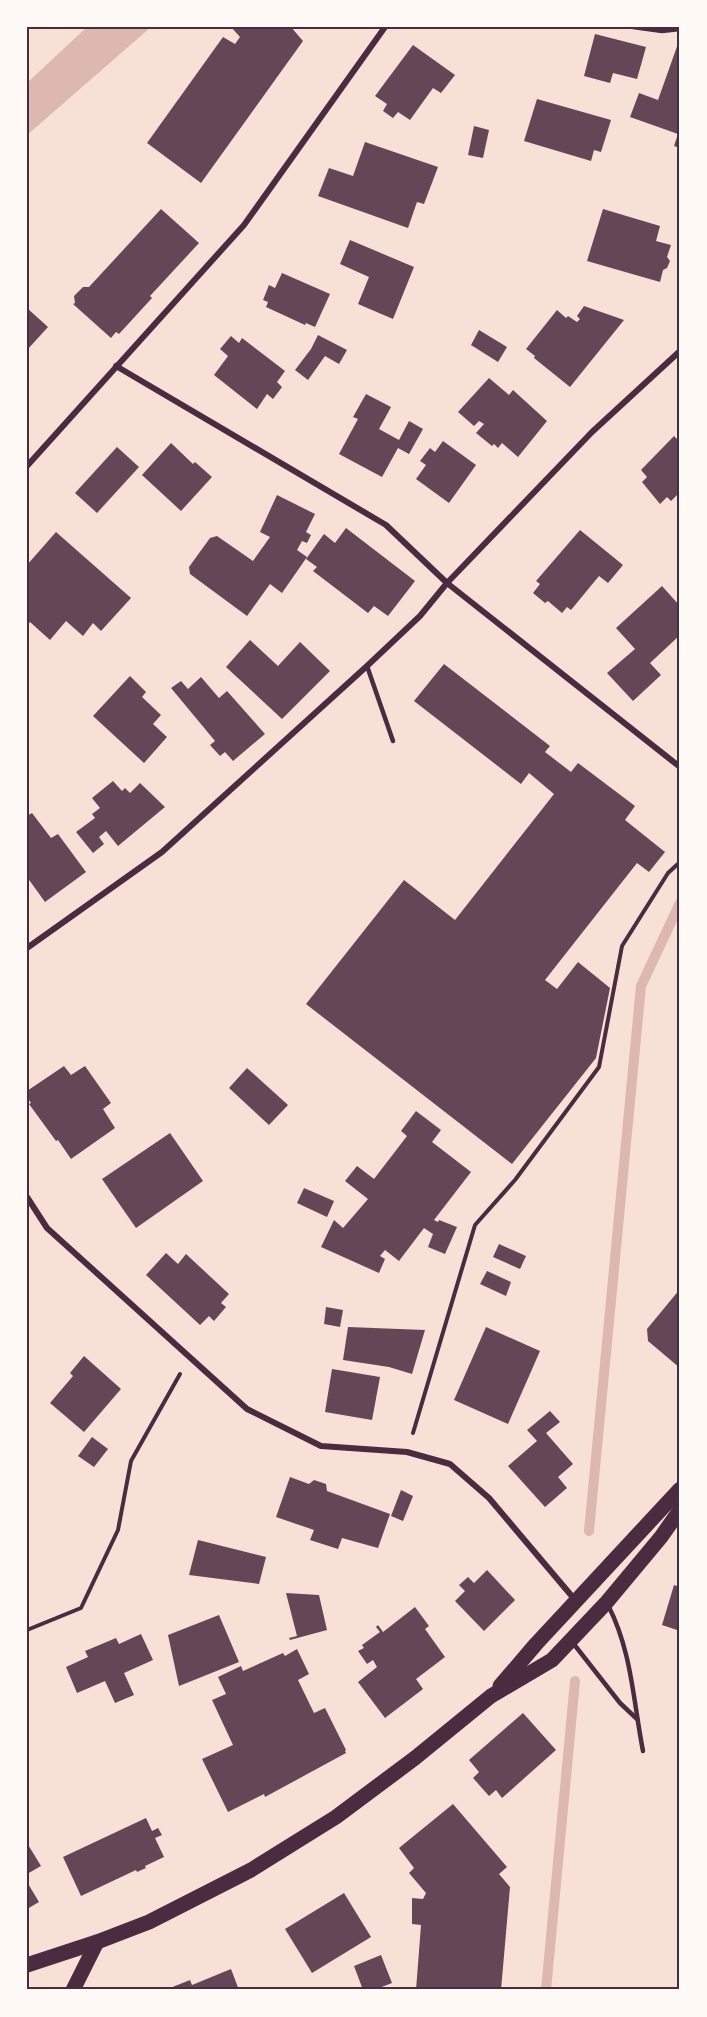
<svg xmlns="http://www.w3.org/2000/svg" width="707" height="2017" font-family="'Work Sans',sans-serif">
  <style>
    .water { fill: #dcb8b0 }
    .lines { fill: none; stroke-linecap: round; stroke-linejoin: round }
    .stream { stroke: #dcb8b0; stroke-width: 10 }
    .building { fill: #644757 }
    .path { stroke: #4a2c40; stroke-width: 4 }
    .service { stroke: #4a2c40; stroke-width: 4.5 }
    .minor { stroke: #4a2c40; stroke-width: 6 }
    .primary { stroke: #4a2c40; stroke-width: 15 }
    .neatline { fill: none; stroke: #4a2c40; stroke-width: 2 }
  </style>
  <rect width="100%" height="100%" fill="#f7e1d7"/>
  <path class="water" d="M87,27H151L27,135V83Z"/>
  <g class="lines">
    <g class="stream">
      <path d="M589,1531L641,986L680,903"/>
      <path d="M546,1990L575,1681"/>
    </g>
  </g>
  <g class="building">
    <path d="M231,27H291L303,41L201,183L147,143L223,37L235,44L240,37Z"/>
    <path d="M595,34L646,47L637,79L613,73L610,83L584,76Z"/>
    <path d="M680,38V148L674,146L678,134L630,117L639,93L658,100Z"/>
    <path d="M413,45L455,75L441,93L433,88L410,120L398,112L393,118L383,111L387,104L375,96Z"/>
    <path d="M537,99L611,120L601,152L594,150L591,161L524,141Z"/>
    <path d="M474,126L489,130L483,158L468,155Z"/>
    <path d="M365,142L438,167L424,204L417,202L408,228L318,196L329,168L353,176Z"/>
    <path d="M161,209L199,243L150,296L152,298L119,334L116,332L111,338L73,304L75,303L74,296L83,287H89Z"/>
    <path d="M603,209L660,226L656,241L671,245L667,257L670,261L667,268L663,270L660,282L587,261Z"/>
    <path d="M350,240L414,267L393,319L358,304L369,277L340,264Z"/>
    <path d="M282,273L330,294L315,327L306,323L305,325L266,307L268,302L263,300L269,285L275,288Z"/>
    <path d="M584,306L624,320L570,387L534,358L535,356L526,349L557,310L566,318L568,316L577,322L580,319L577,316Z"/>
    <path d="M27,308L48,327L27,350Z"/>
    <path d="M479,330L507,347L498,362L471,345Z"/>
    <path d="M318,335L347,350L339,364L325,356L308,380L295,370L311,349Z"/>
    <path d="M231,336L239,343L242,338L285,371L277,382L282,387L273,399L267,394L257,409L214,375L228,356L220,349Z"/>
    <path d="M489,378L509,395L513,390L547,421L518,457L502,443L498,448L494,444L492,446L476,433L484,424L479,421L474,426L458,412Z"/>
    <path d="M366,394L391,407L379,429L399,440L409,421L423,429L409,454L398,448L382,477L339,454L358,419L353,417Z"/>
    <path d="M674,436L680,442V492L671,501L667,497L660,504L642,482L647,477L641,470Z"/>
    <path d="M443,441L476,465L449,503L416,479L426,465L420,461L430,448L435,452Z"/>
    <path d="M171,443L193,464L195,462L212,477L181,511L142,475Z"/>
    <path d="M117,447L139,467L97,513L75,493Z"/>
    <path d="M277,495L315,514L306,532L311,535L307,543L302,541L297,550L307,557L282,593L270,584L247,616L190,574L189,567L210,538L217,536L253,561L270,537L260,532Z"/>
    <path d="M346,528L415,581L388,616L374,606L368,613L313,571L317,567L306,559L324,534L335,543Z"/>
    <path d="M580,530L623,565L608,583L599,576L571,610L567,607L562,613L548,601L545,603L533,593L540,584L536,581Z"/>
    <path d="M56,532L131,598L101,631L93,623L83,636L66,621L50,640L30,622L27,626V565Z"/>
    <path d="M662,586L680,606V635L650,663L661,675L633,701L607,673L635,649L616,628Z"/>
    <path d="M250,640L278,666L300,642L330,671L282,719L226,667Z"/>
    <path d="M444,664L550,746L545,752L571,772L578,763L635,806L625,820L665,852L649,872L637,863L545,980L557,989L578,962L610,988L596,1058L512,1164L306,1004L404,880L455,920L554,794L529,773L521,784L414,701Z"/>
    <path d="M130,676L146,692L142,697L161,715L153,724L167,737L144,763L93,716Z"/>
    <path d="M201,677L219,698L227,691L265,734L233,761L225,752L220,756L210,745L215,741L171,688L181,681L188,689Z"/>
    <path d="M113,781L122,791L125,788L130,793L140,783L165,807L118,846L106,831L99,837L104,844L93,853L76,832L95,818L92,814L100,808L92,798Z"/>
    <path d="M32,813L51,838L58,834L86,872L45,902L27,877V816Z"/>
    <path d="M64,1066L71,1075L85,1066L111,1103L103,1109L115,1128L71,1159L58,1140L56,1141L29,1104L31,1103L27,1097V1091Z"/>
    <path d="M247,1068L288,1105L269,1125L229,1088Z"/>
    <path d="M416,1111L441,1130L432,1142L471,1172L434,1220L438,1222L439,1220L457,1227L445,1254L428,1247L433,1234L424,1228L399,1261L385,1250L380,1256L385,1259L379,1273L321,1247L334,1220L343,1228L368,1199L345,1181L357,1166L374,1179L407,1136L401,1131Z"/>
    <path d="M170,1133L203,1181L136,1228L102,1179Z"/>
    <path d="M304,1188L334,1201L327,1217L297,1203Z"/>
    <path d="M499,1244L526,1256L520,1269L493,1257Z"/>
    <path d="M166,1253L178,1264L186,1254L229,1294L221,1303L226,1307L214,1321L209,1316L200,1325L146,1275Z"/>
    <path d="M487,1271L511,1282L506,1296L480,1284Z"/>
    <path d="M680,1289V1368L648,1341L647,1329Z"/>
    <path d="M326,1307L343,1310L340,1327L324,1324Z"/>
    <path d="M348,1327L425,1330L412,1374L389,1367L343,1360Z"/>
    <path d="M486,1327L540,1351L508,1424L454,1400Z"/>
    <path d="M84,1356L121,1389L84,1432L50,1403L73,1376L70,1373Z"/>
    <path d="M332,1369L380,1377L372,1420L325,1412Z"/>
    <path d="M550,1411L560,1422L546,1433L573,1464L558,1477L567,1488L545,1507L508,1466L537,1441L527,1430Z"/>
    <path d="M92,1437L108,1449L94,1467L78,1456Z"/>
    <path d="M290,1477L309,1484L314,1480L326,1484L327,1491L390,1514L378,1548L342,1538L338,1549L310,1540L314,1530L276,1517Z"/>
    <path d="M401,1490L413,1496L403,1521L391,1516Z"/>
    <path d="M198,1540L266,1557L259,1584L189,1575Z"/>
    <path d="M487,1570L515,1600L484,1631L455,1601L465,1591L459,1585L468,1577L474,1583Z"/>
    <path d="M674,1585L680,1587V1631L662,1625Z"/>
    <path d="M286,1593L319,1595L327,1630L290,1640L289,1638L297,1636Z"/>
    <path d="M415,1607L429,1626L425,1629L445,1657L416,1679L423,1689L385,1718L358,1682L377,1667L373,1660L367,1664L358,1651L364,1648L362,1645L380,1632L376,1627L378,1625L383,1632Z"/>
    <path d="M219,1615L239,1662L179,1686L168,1635Z"/>
    <path d="M141,1634L153,1660L124,1673L134,1695L115,1703L105,1681L77,1693L66,1667L88,1657L85,1651L116,1638L119,1644Z"/>
    <path d="M297,1649L309,1674L298,1680L314,1713L325,1708L346,1750L345,1751L346,1753L265,1797L264,1794L228,1812L202,1759L233,1745L212,1700L226,1694L218,1677L241,1666L243,1671L283,1653L285,1656Z"/>
    <path d="M523,1713L556,1750L502,1798L496,1790L489,1796L473,1778L479,1772L469,1760Z"/>
    <path d="M453,1804L507,1867L499,1874L510,1887L501,1990H416L421,1925L412,1924V1898L423,1899L426,1893L409,1873L414,1868L399,1848Z"/>
    <path d="M146,1818L152,1831L158,1828L162,1835L155,1838L164,1857L145,1866L146,1868L137,1872L136,1870L81,1896L63,1857Z"/>
    <path d="M27,1843L41,1866L27,1874Z"/>
    <path d="M27,1882L39,1902L27,1909Z"/>
    <path d="M344,1893L371,1937L312,1973L285,1929Z"/>
    <path d="M381,1955L392,1983L374,1990H363L354,1966Z"/>
    <path d="M231,1969L239,1990H165L190,1980L192,1985Z"/>
  </g>
  <g class="lines">
    <g class="path">
      <path d="M413,1433L475,1225L515,1180L599,1067L622,946L668,873L680,862"/>
      <path d="M27,1630L81,1608L118,1530L131,1461L180,1374"/>
    </g>
    <g class="service">
      <path d="M633,27L662,31L680,29"/>
      <path d="M367,666L393,741"/>
      <path d="M608,1605C632,1652 633,1700 643,1751"/>
      <path d="M573,1643L620,1703L637,1719"/>
    </g>
    <g class="minor">
      <path d="M116,366L386,525L447,583L680,767"/>
      <path d="M27,466L244,225L385,27"/>
      <path d="M27,948L162,852L367,666L420,616L447,583L592,432L680,351"/>
      <path d="M27,1197L47,1228L247,1409L321,1446L407,1452L450,1464L489,1498L576,1601"/>
    </g>
    <g class="primary">
      <path d="M500,1686L536,1644L680,1489"/>
      <path d="M27,1965L97,1942L149,1922L251,1870L336,1817L415,1758L491,1696L552,1660L606,1603L661,1537L680,1510"/>
      <path d="M73,1990L97,1942"/>
    </g>
  </g>
  <rect width="707" height="2017" fill="none" stroke="#fffaf5" stroke-width="57"/>
  <rect x="28" y="28" width="650" height="1960" class="neatline"/>
</svg>
